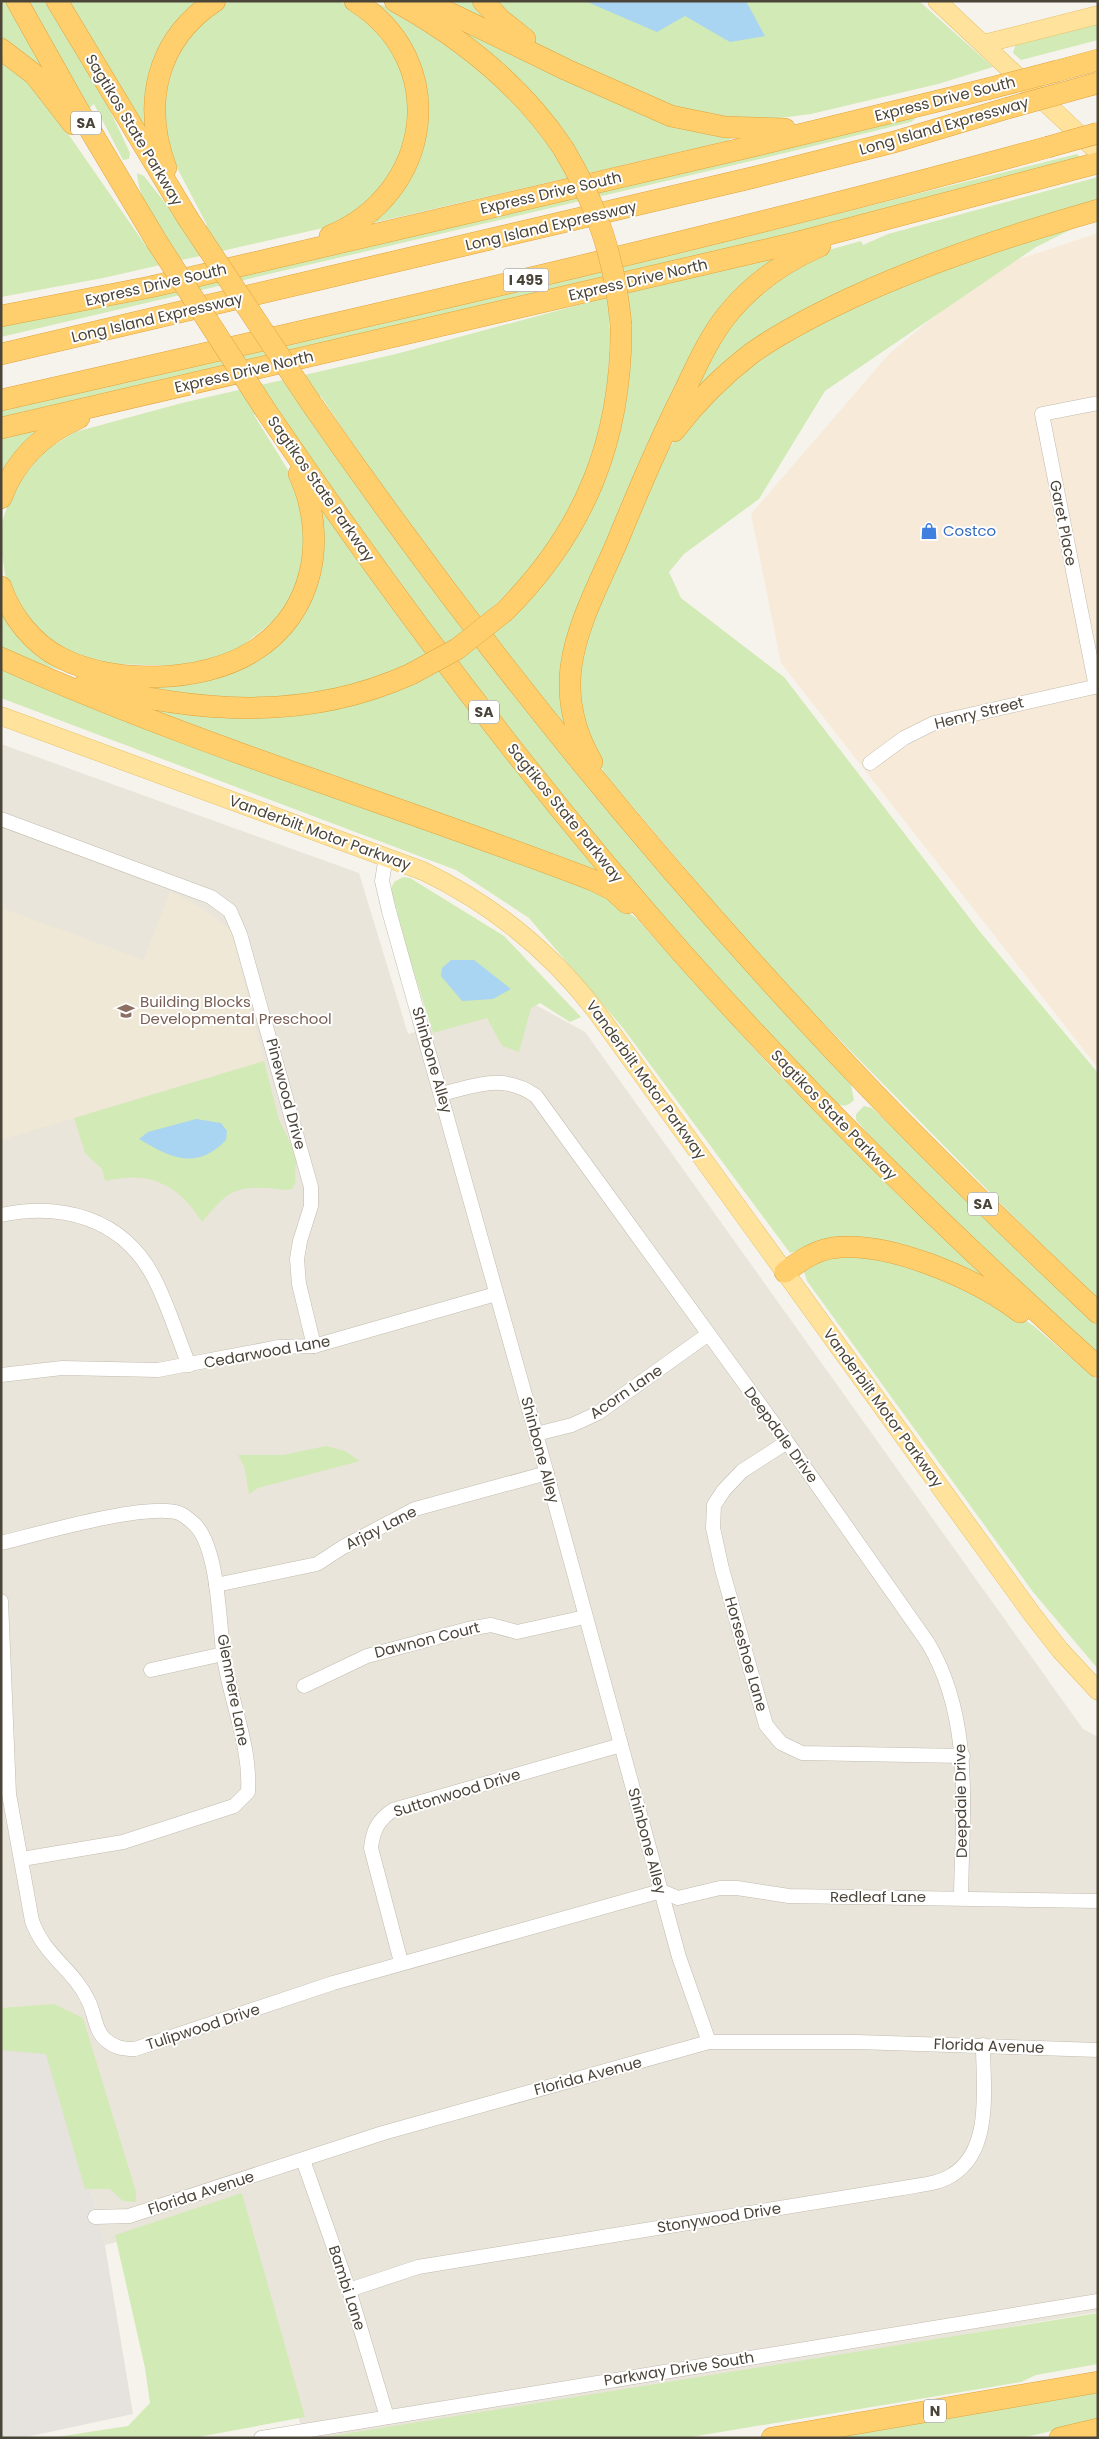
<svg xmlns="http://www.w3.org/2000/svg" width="1099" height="2439" font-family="Poppins,sans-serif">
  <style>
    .residential { fill: #eae5da }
    .commercial { fill: #f7ead8 }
    .industrial { fill: #e6e2dd }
    .education { fill: #efe8d6 }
    .green { fill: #d2eab5 }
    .water { fill: #a9d4f2 }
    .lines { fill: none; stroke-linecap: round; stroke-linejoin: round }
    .minor-casing { stroke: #c2bbae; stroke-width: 15 }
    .major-casing { stroke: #e6c16a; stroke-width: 19 }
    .highway-casing { stroke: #e0a43c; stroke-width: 22 }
    .minor { stroke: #fff; stroke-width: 14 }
    .major { stroke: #ffe39c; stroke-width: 18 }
    .highway { stroke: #ffcf6e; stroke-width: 21 }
    .highway-bridge-casing { stroke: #e0a43c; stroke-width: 22; stroke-linecap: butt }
    .highway-bridge { stroke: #ffcf6e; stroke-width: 21 }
    .labels { text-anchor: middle; stroke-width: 4; stroke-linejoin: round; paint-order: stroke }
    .shield { fill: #fff; stroke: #817c74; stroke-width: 1 }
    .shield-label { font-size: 14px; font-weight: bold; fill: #4b4439 }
    .street-label { font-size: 15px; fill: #4b4439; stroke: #fff }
    .shop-label { font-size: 15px; fill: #366cbe; stroke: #fff; text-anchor: start }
    .education-label { font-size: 15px; fill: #785e54; stroke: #fff; text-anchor: start }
  </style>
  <rect width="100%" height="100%" fill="#f6f3ec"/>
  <path class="residential" d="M1,744L359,873L408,1034L525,999L585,1032L1083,1729L1098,1737V2312L352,2438H304L242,2209L105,2245L51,2037L1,2032Z"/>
  <path class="commercial" d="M1098,233V1068L781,663L751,514L889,354L993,268Z"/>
  <path class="industrial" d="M1,2032L51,2037L105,2245L133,2414L22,2438H1Z"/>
  <path class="education" d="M170,891L203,909L231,930L264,1061L1,1140V908L144,960Z"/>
  <g class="green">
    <path d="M1,1H10L52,74L1,46Z"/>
    <path d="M23,1H49L104,98L130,153L129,159L123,160L94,104L87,110Z"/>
    <path d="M65,1H207L194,9L150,126L141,130Z"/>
    <path d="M232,1H339L355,9L394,51L409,97L404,148L388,179L353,214L323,228L103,278L1,297V61L37,89L146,246L162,235C152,216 138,195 137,173L144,176L191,236L207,225L164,143L160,103L174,52L210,10Z"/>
    <path d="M363,1C409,1 530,110 570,142L524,83L438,14L735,136L727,141L364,225L402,191L421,101Z"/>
    <path d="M447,1H919L993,67L938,84L811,114L756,121L699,116L627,94Z"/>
    <path d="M1098,21V40L1021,60L1013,53L1016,43Z"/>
    <path d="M909,118H916L911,122L785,153L1,337V323Z"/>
    <path d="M1077,154L1080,157L815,228L1,417V411L812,220Z"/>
    <path d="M1098,177V203L925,258L694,396L702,365L756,292L818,253L861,241L863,245L888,234Z"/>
    <path d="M1096,217L1036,247L825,391L759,499L684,554L669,572L681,598L784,677L981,933L1098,1073V1299L1012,1215L772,971L605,774L586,738L578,703L579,656L657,464L699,408L765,351L863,297Z"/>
    <path d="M778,255L780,258L735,293L601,558L569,731L438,570L320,395L304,405L643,848L851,1085L854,1100C848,1106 845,1107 837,1104L711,977L506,732L270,404L254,415L296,483L309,527L304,569L282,614L237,650L188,666L106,664L64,651L29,624L6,581L1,547V526L12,491L43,452L75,432L182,403L396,354L608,297L610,332L607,402L597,450L556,537L526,576L488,611L544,583L598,498L622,413L624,292Z"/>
    <path d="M43,427L1,481V437Z"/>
    <path d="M315,501C413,633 511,764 618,889L604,880L560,863L192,729L141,705C172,709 205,715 236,716C297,718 357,707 412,681L405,666C365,686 320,700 274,702C256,702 238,699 221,697C147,691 71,677 1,651V602C9,619 21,636 35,648C41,653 51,656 59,660C117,689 195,690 253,658C260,653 267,646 273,640C279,635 288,629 292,622C319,581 317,548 315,501Z"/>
    <path d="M1,670L151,728L601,891L637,919L770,1066L901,1198L1013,1299L829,1241L790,1253L623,1028L529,918L456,870L1,698Z"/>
    <path d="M403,877L410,878L504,936L581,1017L570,1022L540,1003L531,1008L519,1052L502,1046L487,1018L433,1033L409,957L391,889L394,882Z"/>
    <path d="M264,1061L279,1120L296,1154L295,1184L292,1189C283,1191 274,1188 265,1188C230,1186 223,1198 202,1222C179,1185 150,1170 105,1181L102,1169L85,1153L74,1118Z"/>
    <path d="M864,1106L872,1108L1098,1324V1360L932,1206L856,1120V1114Z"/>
    <path d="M842,1251L901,1260L996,1300L1035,1327L1098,1381V1669L1033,1592L807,1281L804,1272L806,1264Z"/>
    <path d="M326,1446L345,1451L360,1461L258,1488L249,1494L244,1466L238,1455H283Z"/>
    <path d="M54,2004L83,2018L136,2192V2202L123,2201L110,2189H85L46,2054L1,2050V2008Z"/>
    <path d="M242,2193L305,2417L193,2438H50L128,2426L150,2403L145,2368L115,2235Z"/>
    <path d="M1098,2313V2364L1036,2375L1021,2382L685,2438H319Z"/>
    <path d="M1098,2389V2420L1022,2438H815Z"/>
  </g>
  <g class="water">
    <path d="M585,1H746L765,36L730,42L685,16L657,32Z"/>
    <path d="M451,960H474L511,989L493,999L462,1001L441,976L442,968Z"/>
    <path d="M196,1119L221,1123L227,1131L226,1140C196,1171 171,1158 139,1139L148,1132Z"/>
  </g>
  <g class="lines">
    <g class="minor-casing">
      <g id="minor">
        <path d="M1096,687L1042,414L1098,403"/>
        <path d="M870,763L904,738L934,723L1098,686"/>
        <path d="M1,819L211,897L230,911L240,934L311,1187V1206L300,1241L297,1259L299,1284L314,1346"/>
        <path d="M386,856L382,881L389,911L536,1434L661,1891L679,1957L709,2042"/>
        <path d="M442,1094C477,1085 504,1073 536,1096L787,1442L928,1643C974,1720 962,1812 961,1898"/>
        <path d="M1,1215C61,1202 122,1218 153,1276C168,1304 177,1336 189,1365"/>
        <path d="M1,1375L62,1368L158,1370L279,1347L314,1346L496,1294"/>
        <path d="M536,1434L572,1425L598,1413L707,1335"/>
        <path d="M787,1442L742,1471L724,1490L714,1505L713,1528L722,1569L766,1725L781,1743L802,1753L963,1756"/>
        <path d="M1,1543C38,1534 147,1502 179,1513C184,1515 194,1523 197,1527C218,1552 219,1619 223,1651C229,1699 251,1744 248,1792L234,1806L123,1842L22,1859"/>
        <path d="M216,1585L317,1564L343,1547L415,1509L547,1473"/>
        <path d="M1,1601L9,1794L32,1921C45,1957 74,1969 89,2002C95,2015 95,2031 106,2040C115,2048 123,2049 135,2049L333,1983L661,1891L678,1898L720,1888H737L789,1896L1098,1901"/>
        <path d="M151,1670L223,1654"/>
        <path d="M304,1686L367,1656L468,1629L491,1625L517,1632L585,1617"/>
        <path d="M401,1962L371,1848C373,1830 378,1820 393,1810L621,1745"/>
        <path d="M303,2160L349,2290L387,2417"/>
        <path d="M95,2217L129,2216L383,2133L709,2042H857L1098,2050"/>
        <path d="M349,2290L418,2267L903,2188C919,2185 938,2184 952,2175C993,2150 983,2086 983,2045"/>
        <path d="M261,2438L1098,2301"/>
      </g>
    </g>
    <g class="major-casing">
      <g id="major">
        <path d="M937,1L1098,152"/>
        <path d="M983,44L1098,15"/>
        <path d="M1,716L423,871C492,904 549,950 596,1011L1032,1614L1060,1650L1098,1691"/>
      </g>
    </g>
    <g class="highway-casing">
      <g id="highway">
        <path d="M17,1L77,108L157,242"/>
        <path d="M57,1L187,217"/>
        <path d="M395,1C462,38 521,85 563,148"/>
        <path d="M425,1L567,70L671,116L725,127L785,129"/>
        <path d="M483,1L501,20L525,39"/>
        <path d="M1,49L35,75L73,124"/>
        <path d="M1057,71L1098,60"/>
        <path d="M1080,88L1098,83"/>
        <path d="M166,168C142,104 156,40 215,1"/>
        <path d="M330,236C432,194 452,62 355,1"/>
        <path d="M1,316L150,287L749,147L987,89"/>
        <path d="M1,354L751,178L894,142L1008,108"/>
        <path d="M1,400C351,320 701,242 1048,147"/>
        <path d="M311,403C480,647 668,878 873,1092C946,1168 1022,1241 1098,1313"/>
        <path d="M266,411C394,599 531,782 682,953C812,1099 952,1236 1098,1367"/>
        <path d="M1,428L795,243L1098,163"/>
        <path d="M674,431C697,401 722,376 752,353C783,331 817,314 851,298C931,261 1014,234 1098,210"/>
        <path d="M1,498C15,461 42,434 79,418"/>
        <path d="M1,587C11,616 33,644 61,658C113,685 202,683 252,652C315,614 328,537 299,474"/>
        <path d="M505,611C585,531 622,439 621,325"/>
        <path d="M1,658C194,745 398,805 595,881L613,890L627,903"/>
        <path d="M85,684C196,713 305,722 411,674"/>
        <path d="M592,762C575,733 567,700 571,667C577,623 601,580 618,540C638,491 659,442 683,394C696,367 708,339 727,315C752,284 783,262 820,246"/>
        <path d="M785,1272C800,1261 814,1251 832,1248C888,1240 977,1279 1020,1312"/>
        <path d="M772,2438L1098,2382"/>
        <path d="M1060,2438L1098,2429"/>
      </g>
    </g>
    <use href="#minor" class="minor"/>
    <use href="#major" class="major"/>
    <use href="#highway" class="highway"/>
    <g class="highway-bridge-casing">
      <g id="highway-bridge">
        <path d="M987,89L1057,71"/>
        <path d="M1008,108L1080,88"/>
        <path d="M1048,147L1098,133"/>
        <path d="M563,148C597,204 615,260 621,325"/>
        <path d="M187,217L311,403"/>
        <path d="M157,242L266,411"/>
        <path d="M411,674L457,649L505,611"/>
      </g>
    </g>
    <use href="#highway-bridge" class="highway-bridge"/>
  </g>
  <defs>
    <g id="shop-bare" transform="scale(1.35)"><path d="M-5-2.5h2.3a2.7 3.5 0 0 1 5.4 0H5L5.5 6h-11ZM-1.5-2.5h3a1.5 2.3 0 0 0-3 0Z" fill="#3f7fe0" stroke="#fff" stroke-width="2.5" paint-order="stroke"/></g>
    <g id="school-bare" transform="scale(1.35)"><path d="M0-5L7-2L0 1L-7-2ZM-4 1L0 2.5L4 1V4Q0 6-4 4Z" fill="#8d6e63" stroke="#fff" stroke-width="2.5" paint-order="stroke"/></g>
  </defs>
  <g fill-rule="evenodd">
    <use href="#shop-bare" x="929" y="531"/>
    <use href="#school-bare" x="126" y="1011"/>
  </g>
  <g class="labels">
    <g class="shield">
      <rect x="71" y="111.5" width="30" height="23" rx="4"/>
      <rect x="503.5" y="268.5" width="45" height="23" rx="4"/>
      <rect x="469" y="700.5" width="30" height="23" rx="4"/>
      <rect x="968" y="1192.5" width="30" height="23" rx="4"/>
      <rect x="924" y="2399.5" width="22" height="23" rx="4"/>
    </g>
    <g class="shield-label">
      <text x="86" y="128">SA</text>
      <text x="526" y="285">I 495</text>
      <text x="484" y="717">SA</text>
      <text x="983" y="1209">SA</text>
      <text x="935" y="2416">N</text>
    </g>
    <g class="street-label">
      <text transform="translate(945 99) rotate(-14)" y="5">Express Drive South</text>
      <text transform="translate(944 126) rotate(-16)" y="5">Long Island Expressway</text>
      <text transform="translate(134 130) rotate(59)" y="5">Sagtikos State Parkway</text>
      <text transform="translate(551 193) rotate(-13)" y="5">Express Drive South</text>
      <text transform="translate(551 226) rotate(-13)" y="5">Long Island Expressway</text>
      <text transform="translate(638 280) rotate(-13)" y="5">Express Drive North</text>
      <text transform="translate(156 285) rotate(-13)" y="5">Express Drive South</text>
      <text transform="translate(157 318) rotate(-13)" y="5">Long Island Expressway</text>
      <text transform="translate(244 372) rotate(-13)" y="5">Express Drive North</text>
      <text transform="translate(321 489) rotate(55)" y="5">Sagtikos State Parkway</text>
      <text transform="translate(1063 523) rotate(79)" y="5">Garet Place</text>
      <text transform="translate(979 713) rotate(-14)" y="5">Henry Street</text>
      <text transform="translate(565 813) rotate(51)" y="5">Sagtikos State Parkway</text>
      <text transform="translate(320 833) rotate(20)" y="5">Vanderbilt Motor Parkway</text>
      <text transform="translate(432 1060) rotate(74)" y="5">Shinbone Alley</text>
      <text transform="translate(646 1080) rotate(54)" y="5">Vanderbilt Motor Parkway</text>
      <text transform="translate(286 1094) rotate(75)" y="5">Pinewood Drive</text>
      <text transform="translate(834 1115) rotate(46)" y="5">Sagtikos State Parkway</text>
      <text transform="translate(267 1352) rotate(-10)" y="5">Cedarwood Lane</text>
      <text transform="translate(626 1392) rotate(-34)" y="5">Acorn Lane</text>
      <text transform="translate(883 1408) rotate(54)" y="5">Vanderbilt Motor Parkway</text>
      <text transform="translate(781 1435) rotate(54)" y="5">Deepdale Drive</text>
      <text transform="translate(540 1450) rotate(75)" y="5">Shinbone Alley</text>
      <text transform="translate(381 1528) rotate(-27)" y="5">Arjay Lane</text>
      <text transform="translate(427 1640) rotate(-14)" y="5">Dawnon Court</text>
      <text transform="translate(746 1654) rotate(74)" y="5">Horseshoe Lane</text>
      <text transform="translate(233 1690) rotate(79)" y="5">Glenmere Lane</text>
      <text transform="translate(457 1793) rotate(-17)" y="5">Suttonwood Drive</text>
      <text transform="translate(961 1801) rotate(-91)" y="5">Deepdale Drive</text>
      <text transform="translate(647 1841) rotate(75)" y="5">Shinbone Alley</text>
      <text x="878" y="1902">Redleaf Lane</text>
      <text transform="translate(203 2027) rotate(-18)" y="5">Tulipwood Drive</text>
      <text transform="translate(989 2046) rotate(2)" y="5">Florida Avenue</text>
      <text transform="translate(588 2076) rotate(-15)" y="5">Florida Avenue</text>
      <text transform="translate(201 2193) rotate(-18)" y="5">Florida Avenue</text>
      <text transform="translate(719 2218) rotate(-9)" y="5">Stonywood Drive</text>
      <text transform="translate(347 2288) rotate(72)" y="5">Bambi Lane</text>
      <text transform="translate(679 2369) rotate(-9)" y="5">Parkway Drive South</text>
    </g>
    <g class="shop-label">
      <text x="943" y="536">Costco</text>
    </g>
    <g class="education-label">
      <text x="140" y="1007">Building Blocks<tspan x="140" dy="17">Developmental Preschool</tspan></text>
    </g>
  </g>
  <rect width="1099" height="2439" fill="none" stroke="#4b4439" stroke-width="5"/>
</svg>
